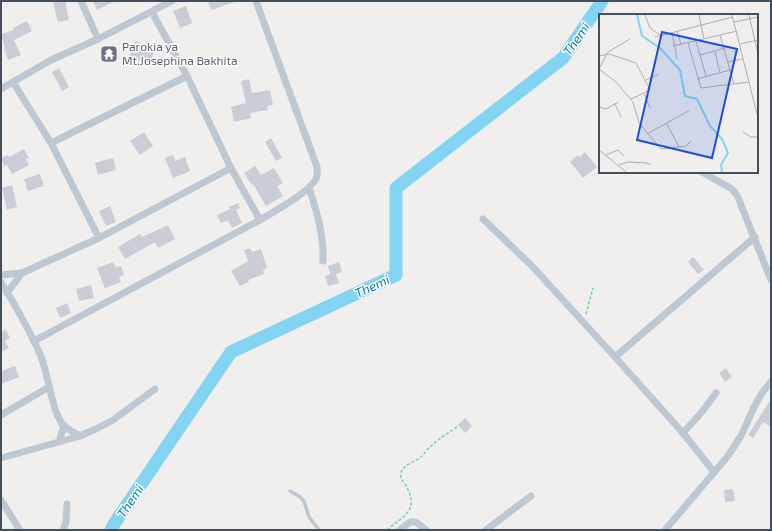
<svg xmlns="http://www.w3.org/2000/svg" width="772" height="531" font-family="'Exo 2',sans-serif">
  <style>
    .lines { fill: none; stroke-linecap: round; stroke-linejoin: round }
    .river { stroke: #83d4f2; stroke-width: 13 }
    .building { fill: #cacdd5 }
    .path { stroke: #6fd3a9; stroke-width: 1.5; stroke-dasharray: 3 2; stroke-linecap: butt }
    .lane { stroke: #bec8d2; stroke-width: 3.5 }
    .street { stroke: #bec8d2; stroke-width: 7 }
    .labels { text-anchor: middle; stroke-width: 3; stroke-linejoin: round; paint-order: stroke }
    .worship-label { font-size: 12px; fill: #5b616d; stroke: #fff; text-anchor: start }
    .water-label { font-size: 13px; font-style: italic; fill: #037cac; stroke: #fff }
    .inset-river { fill: none; stroke: #83d4f2; stroke-width: 2 }
    .inset-road { fill: none; stroke: #acafb4; stroke-width: 1 }
    .view { fill: #1d4ed8; fill-opacity: 0.15; stroke: #1d4ed8; stroke-width: 2 }
    .inset-edge { fill: none; stroke: #45505e; stroke-width: 2 }
  </style>
  <rect width="100%" height="100%" fill="#f1efee"/>
  <g class="lines">
    <path class="river" d="M111,530L114,524L231,352L396,275V188L563,58L602,1"/>
  </g>
  <g class="building">
    <path d="M59,1H65L69,20L58,22L53,2Z"/>
    <path d="M93,1H115L97,10Z"/>
    <path d="M208,1H235V2L211,10Z"/>
    <path d="M186,6L192,23L180,28L173,11Z"/>
    <path d="M27,21L32,31L14,40L21,55L8,60L4,49H5L1,34L14,30L13,28Z"/>
    <path d="M135,41L155,49L149,65L129,57Z"/>
    <path d="M59,68L69,87L62,91L52,72Z"/>
    <path d="M249,79L252,93L270,90L273,105L267,106L268,110L250,113L251,118L234,122L231,107L246,103L241,81Z"/>
    <path d="M144,132L153,146L140,155L130,141Z"/>
    <path d="M271,138L282,158L276,161L265,142Z"/>
    <path d="M24,149L29,158L26,159L29,165L12,174L7,165L4,166L1,158L8,155L9,157Z"/>
    <path d="M585,152L597,167L583,178L570,162L578,155L580,157Z"/>
    <path d="M173,155L175,161L185,157L190,171L173,178L165,158Z"/>
    <path d="M113,158L116,170L98,175L95,163Z"/>
    <path d="M255,166L261,175L274,168L283,183L277,186L283,196L266,206L253,184L252,185L244,173Z"/>
    <path d="M40,174L44,186L28,191L24,179Z"/>
    <path d="M12,185L17,207L7,210L2,188Z"/>
    <path d="M238,203L240,208L236,210L242,223L232,228L228,220L221,223L217,215L230,209L229,207Z"/>
    <path d="M110,206L116,222L106,226L99,211Z"/>
    <path d="M168,225L175,239L158,248L155,242L125,259L118,247L140,234L142,237Z"/>
    <path d="M250,248L252,252L261,249L267,268L263,270L264,274L248,280L249,282L240,286L231,271L248,261L244,250Z"/>
    <path d="M693,257L704,270L698,274L688,262Z"/>
    <path d="M113,262L116,268L121,266L124,275L119,277L121,282L105,288L97,268Z"/>
    <path d="M339,262L342,272L336,274L339,283L328,286L325,276L330,274L328,266Z"/>
    <path d="M91,285L94,298L79,301L76,289Z"/>
    <path d="M67,303L71,313L60,318L56,308Z"/>
    <path d="M6,330L10,338L5,341L9,348L1,352V332Z"/>
    <path d="M15,366L19,377L1,384V371Z"/>
    <path d="M726,368L732,377L725,382L719,373Z"/>
    <path d="M771,399V427L763,422L753,438L748,435Z"/>
    <path d="M465,418L472,426L465,433L458,425Z"/>
    <path d="M733,489L735,501L725,502L724,490Z"/>
  </g>
  <g class="lines">
    <g class="path">
      <path d="M586,314L593,288"/>
      <path d="M387,530C406,514 420,510 405,484C402,481 400,477 401,473C403,464 416,462 422,456C425,453 427,449 430,447C438,439 448,433 457,427"/>
    </g>
    <path class="lane" d="M290,491L299,496L304,501L309,517L319,530"/>
    <g class="street">
      <path d="M81,1L98,39"/>
      <path d="M152,12L187,76L231,168L260,220"/>
      <path d="M13,82L51,143L99,238"/>
      <path d="M1,89L51,60L98,39L172,1"/>
      <path d="M51,143L187,76"/>
      <path d="M702,172L732,189L737,195L771,280"/>
      <path d="M309,188C317,212 324,236 323,261"/>
      <path d="M483,219L532,266L615,357L683,433L714,472"/>
      <path d="M1,275L22,273"/>
      <path d="M1,282C15,305 29,329 40,354C48,372 52,414 64,426C69,430 74,433 80,436"/>
      <path d="M7,293L22,273L99,238L231,168"/>
      <path d="M34,341L260,220C276,210 306,195 316,179C318,175 317,172 317,167L256,1"/>
      <path d="M615,357L755,237"/>
      <path d="M1,415L49,387"/>
      <path d="M683,433L701,413L716,393"/>
      <path d="M59,442L64,425"/>
      <path d="M1,458L80,436L96,429L113,420L155,389"/>
      <path d="M1,500L20,530"/>
      <path d="M63,530L66,522L67,504"/>
      <path d="M400,530C412,519 414,519 426,530"/>
      <path d="M486,530L531,496"/>
      <path d="M665,530L728,456L742,434L754,407L762,393L771,382"/>
    </g>
  </g>
  <defs>
    <g id="temple-square" transform="scale(0.9)"><rect x="-9" y="-9" width="18" height="18" rx="4" fill="#6b7280" stroke="#fff"/><path d="M0-6L5-2H3V0L6.5 2.5H4V6H1.5V3h-3V6H-4V2.5H-6.5L-3 0V-2H-5Z" fill="#fff"/></g>
  </defs>
  <g fill-rule="evenodd">
    <use href="#temple-square" x="109" y="54"/>
  </g>
  <g class="labels">
    <g class="worship-label">
      <text x="122" y="51">Parokia ya<tspan x="122" dy="14">Mt.Josephina Bakhita</tspan></text>
    </g>
    <g class="water-label">
      <text transform="translate(576 39) rotate(-55)" y="5">Themi</text>
      <text transform="translate(372 286) rotate(-25)" y="5">Themi</text>
      <text transform="translate(130 501) rotate(-56)" y="5">Themi</text>
    </g>
  </g>
  <g transform="translate(599 14)">
    <rect width="159" height="159" fill="#f1efee"/>
    <path class="inset-river" d="M38,1L43,22L61,34L81,56L86,82L98,85L111,112L123,125L129,139L122,151L123,158"/>
    <path class="inset-road" d="M46,1L51,14L61,21M100,1L105,25M133,1L159,104M150,1L159,40M135,8L159,3M78,17L82,30M73,18L78,45M121,21L135,70M56,23L134,3M31,25L9,38L0,55L17,68L34,88L40,109L62,135L87,132L92,127M97,27L107,62M89,29L102,74L150,68M141,30L159,26M74,32L138,17M116,38L121,59M101,41L126,34M0,42L10,40L37,49L51,76L32,85M129,48L144,45M98,65L131,56M47,66L60,60M45,80L51,94M16,90L22,103M0,93L7,95L19,88M68,110L80,133M144,118L152,123H159M48,120L91,96M0,136L27,158M7,141L19,136L25,142M20,151L29,148L48,149L52,151"/>
    <path class="view" d="M63,18L138,35L113,144L38,126Z"/>
    <rect width="159" height="159" class="inset-edge"/>
  </g>
  <rect width="772" height="531" fill="none" stroke="#45505e" stroke-width="4"/>
</svg>
